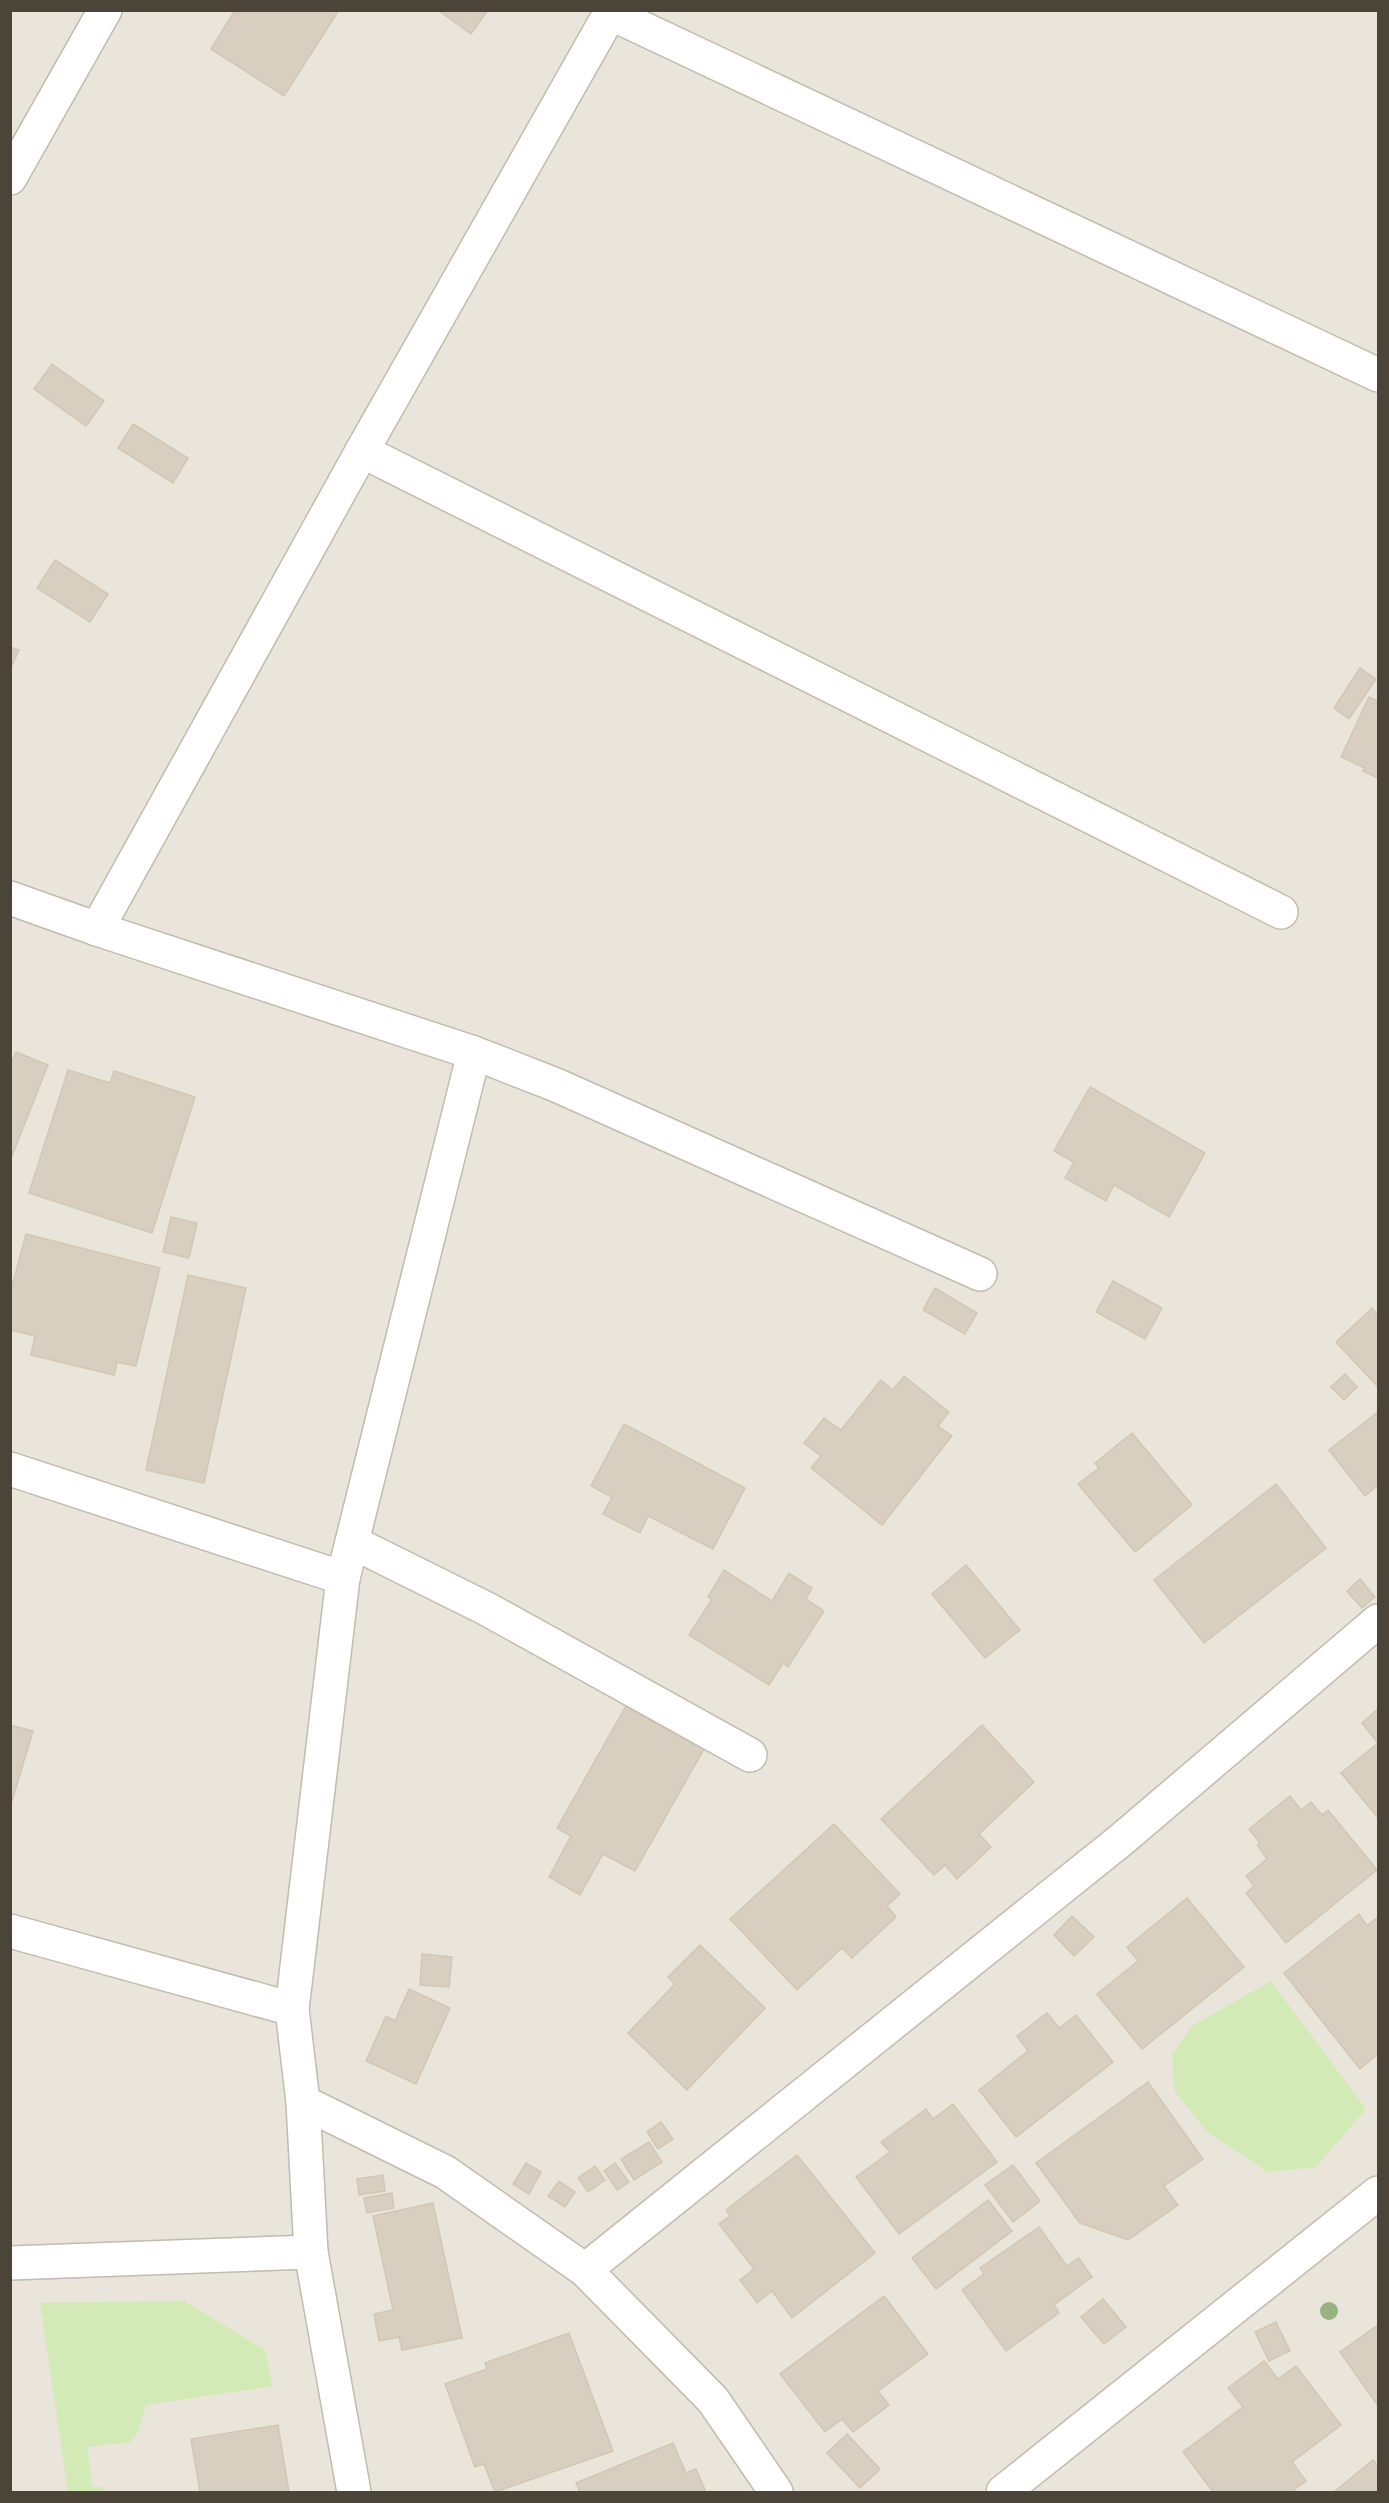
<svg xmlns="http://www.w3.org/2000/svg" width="1389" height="2503" font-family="'Alegreya Sans',sans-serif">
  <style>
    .residential { fill: #eae5da }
    .green { fill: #d2eab5 }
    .building { fill: #d8cfc1; stroke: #d3c7b4; stroke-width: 1.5 }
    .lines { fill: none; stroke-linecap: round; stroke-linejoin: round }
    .minor-casing { stroke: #c2bbae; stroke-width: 36 }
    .minor { stroke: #fff; stroke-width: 33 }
    .tree { fill: #97b381 }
  </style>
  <rect width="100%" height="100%" fill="#f6f3ec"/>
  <rect class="residential" x="11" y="11" width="1367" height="2481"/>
  <g class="green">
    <path d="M1271,1981L1366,2109L1316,2167L1268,2172L1208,2133L1174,2090L1172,2054L1192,2026Z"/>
    <path d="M184,2301L265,2350L272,2386L146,2405L137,2434L130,2442L87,2447L92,2487H102L103,2492H68L40,2303Z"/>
  </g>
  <g class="building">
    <path d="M235,10H339L284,96L211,49Z"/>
    <path d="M438,10H488L471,34Z"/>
    <path d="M52,364L104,401L86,426L34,389Z"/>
    <path d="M133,424L188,458L173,483L118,448Z"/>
    <path d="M55,560L108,594L90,622L37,588Z"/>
    <path d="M10,647L19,650L10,670Z"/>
    <path d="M1360,668L1376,679L1349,719L1334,708Z"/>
    <path d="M1369,697L1378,701V778L1363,771L1365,768L1341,757Z"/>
    <path d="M16,1052L48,1065L10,1161V1066Z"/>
    <path d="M68,1070L110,1083L114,1071L195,1097L152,1233L29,1193Z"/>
    <path d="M1090,1087L1205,1153L1169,1217L1114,1185L1106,1201L1065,1178L1074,1162L1054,1151Z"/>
    <path d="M171,1217L197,1223L189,1258L163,1252Z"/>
    <path d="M26,1234L160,1268L136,1366L117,1362L114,1375L31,1355L35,1336L10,1330V1294Z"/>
    <path d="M188,1275L246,1288L204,1483L146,1470Z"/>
    <path d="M1113,1281L1162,1308L1145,1339L1096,1312Z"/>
    <path d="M935,1288L977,1313L965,1334L923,1310Z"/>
    <path d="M1372,1308L1378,1316V1384L1377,1386L1336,1342Z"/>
    <path d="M1345,1374L1357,1387L1344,1400L1331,1387Z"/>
    <path d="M904,1376L949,1412L938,1426L952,1436L882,1525L811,1468L821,1456L804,1443L824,1418L841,1430L881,1380L893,1390Z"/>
    <path d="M1378,1412V1485L1365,1496L1329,1450Z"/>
    <path d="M624,1424L745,1488L713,1549L648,1516L640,1533L603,1514L612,1497L591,1486Z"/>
    <path d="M1132,1433L1192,1505L1135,1552L1078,1484L1099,1468L1095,1463Z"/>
    <path d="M1276,1484L1326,1548L1204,1643L1154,1580Z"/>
    <path d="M966,1565L1020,1630L985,1658L932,1594Z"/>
    <path d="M724,1570L772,1601L789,1573L812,1588L806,1599L824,1611L788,1667L783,1663L769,1685L689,1635L712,1599L708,1597Z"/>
    <path d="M1360,1579L1375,1597L1362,1608L1347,1591Z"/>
    <path d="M626,1706L704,1749L635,1871L603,1854L580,1895L549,1877L571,1836L557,1828Z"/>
    <path d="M1378,1709V1818L1341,1773L1378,1743L1362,1723Z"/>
    <path d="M10,1725L33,1731L12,1801H10Z"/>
    <path d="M982,1725L1034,1782L979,1834L991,1847L957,1879L945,1865L934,1875L881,1819Z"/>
    <path d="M1290,1796L1301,1810L1311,1802L1322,1815L1328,1810L1377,1870L1286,1943L1246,1893L1254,1886L1246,1876L1267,1859L1257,1845L1260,1843L1249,1829Z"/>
    <path d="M834,1824L900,1894L887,1906L896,1917L852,1958L842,1948L797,1990L730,1919Z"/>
    <path d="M1187,1898L1244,1967L1142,2049L1097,1994L1138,1961L1127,1947Z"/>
    <path d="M1359,1914L1367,1926L1378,1917V2054L1360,2069L1284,1973Z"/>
    <path d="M1072,1916L1094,1937L1074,1956L1054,1935Z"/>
    <path d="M700,1945L765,2008L687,2090L628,2033L675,1984L668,1977Z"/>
    <path d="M422,1954L452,1957L449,1987L420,1985Z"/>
    <path d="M409,1989L450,2008L416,2084L366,2061L386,2016L395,2021Z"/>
    <path d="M1047,2013L1059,2028L1076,2015L1113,2062L1016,2137L979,2090L1028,2051L1017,2036Z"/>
    <path d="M1148,2082L1203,2159L1164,2186L1178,2205L1128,2240L1080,2223L1036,2163Z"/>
    <path d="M953,2104L997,2162L899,2234L856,2177L890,2152L881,2142L926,2109L933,2119Z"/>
    <path d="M661,2122L673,2139L658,2149L647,2132Z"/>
    <path d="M649,2142L662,2162L634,2180L621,2159Z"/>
    <path d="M797,2155L875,2253L792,2318L772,2291L757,2303L740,2280L754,2269L719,2224L730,2216L726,2210Z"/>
    <path d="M526,2163L541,2172L529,2194L513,2184Z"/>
    <path d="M615,2163L629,2182L617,2190L604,2171Z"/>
    <path d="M1013,2165L1040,2201L1013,2222L985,2185Z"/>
    <path d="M595,2166L605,2180L588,2192L578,2178Z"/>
    <path d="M383,2175L385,2191L359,2195L357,2179Z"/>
    <path d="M559,2181L575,2192L565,2207L548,2196Z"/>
    <path d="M392,2193L394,2208L367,2213L364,2198Z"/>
    <path d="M988,2200L1012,2231L936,2289L912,2258Z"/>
    <path d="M433,2203L462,2338L402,2350L399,2337L379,2341L374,2314L393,2310L373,2216Z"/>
    <path d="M1039,2227L1067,2266L1079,2258L1092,2277L1054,2305L1059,2313L1006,2351L962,2290L984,2274L980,2268Z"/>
    <path d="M884,2296L928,2354L878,2391L889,2405L853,2432L842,2419L825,2432L780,2374Z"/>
    <path d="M1103,2299L1126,2327L1104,2344L1081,2317Z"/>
    <path d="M1276,2322L1290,2351L1269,2361L1255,2332Z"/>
    <path d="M1378,2325V2406L1340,2352Z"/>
    <path d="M569,2333L613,2451L495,2492L484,2464L475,2467L445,2384L487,2369L485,2363Z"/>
    <path d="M1264,2361L1278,2379L1296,2366L1341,2425L1292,2462L1306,2481L1291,2492H1213L1183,2452L1243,2407L1228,2388Z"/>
    <path d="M278,2425L289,2492H200L191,2439Z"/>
    <path d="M847,2434L880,2469L860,2488L827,2453Z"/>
    <path d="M673,2443L686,2473L696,2469L706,2492H580L576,2483Z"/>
    <path d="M1373,2460L1378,2466V2492H1334Z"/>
  </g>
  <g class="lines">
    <g class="minor-casing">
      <g id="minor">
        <path d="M610,13L1378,375"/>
        <path d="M10,178L105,10"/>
        <path d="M362,451L1281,912"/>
        <path d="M10,898L97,929L474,1053L343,1578L292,2009L303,2102L311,2252L354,2492"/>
        <path d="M97,929L362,451L612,10"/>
        <path d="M474,1053L556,1085L980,1274"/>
        <path d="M10,1469L343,1578"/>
        <path d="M352,1542L487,1609L750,1755"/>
        <path d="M10,1931L292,2009"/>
        <path d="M303,2102L445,2172L585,2270L713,2400L776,2492"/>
        <path d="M10,2263L311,2252"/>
        <path d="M585,2270L1121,1840L1378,1621"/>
        <path d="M1003,2492L1378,2193"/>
      </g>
    </g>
    <use href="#minor" class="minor"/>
  </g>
  <circle class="tree" cx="1329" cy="2311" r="9"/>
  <rect width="1389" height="2503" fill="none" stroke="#4b4439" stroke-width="24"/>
</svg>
